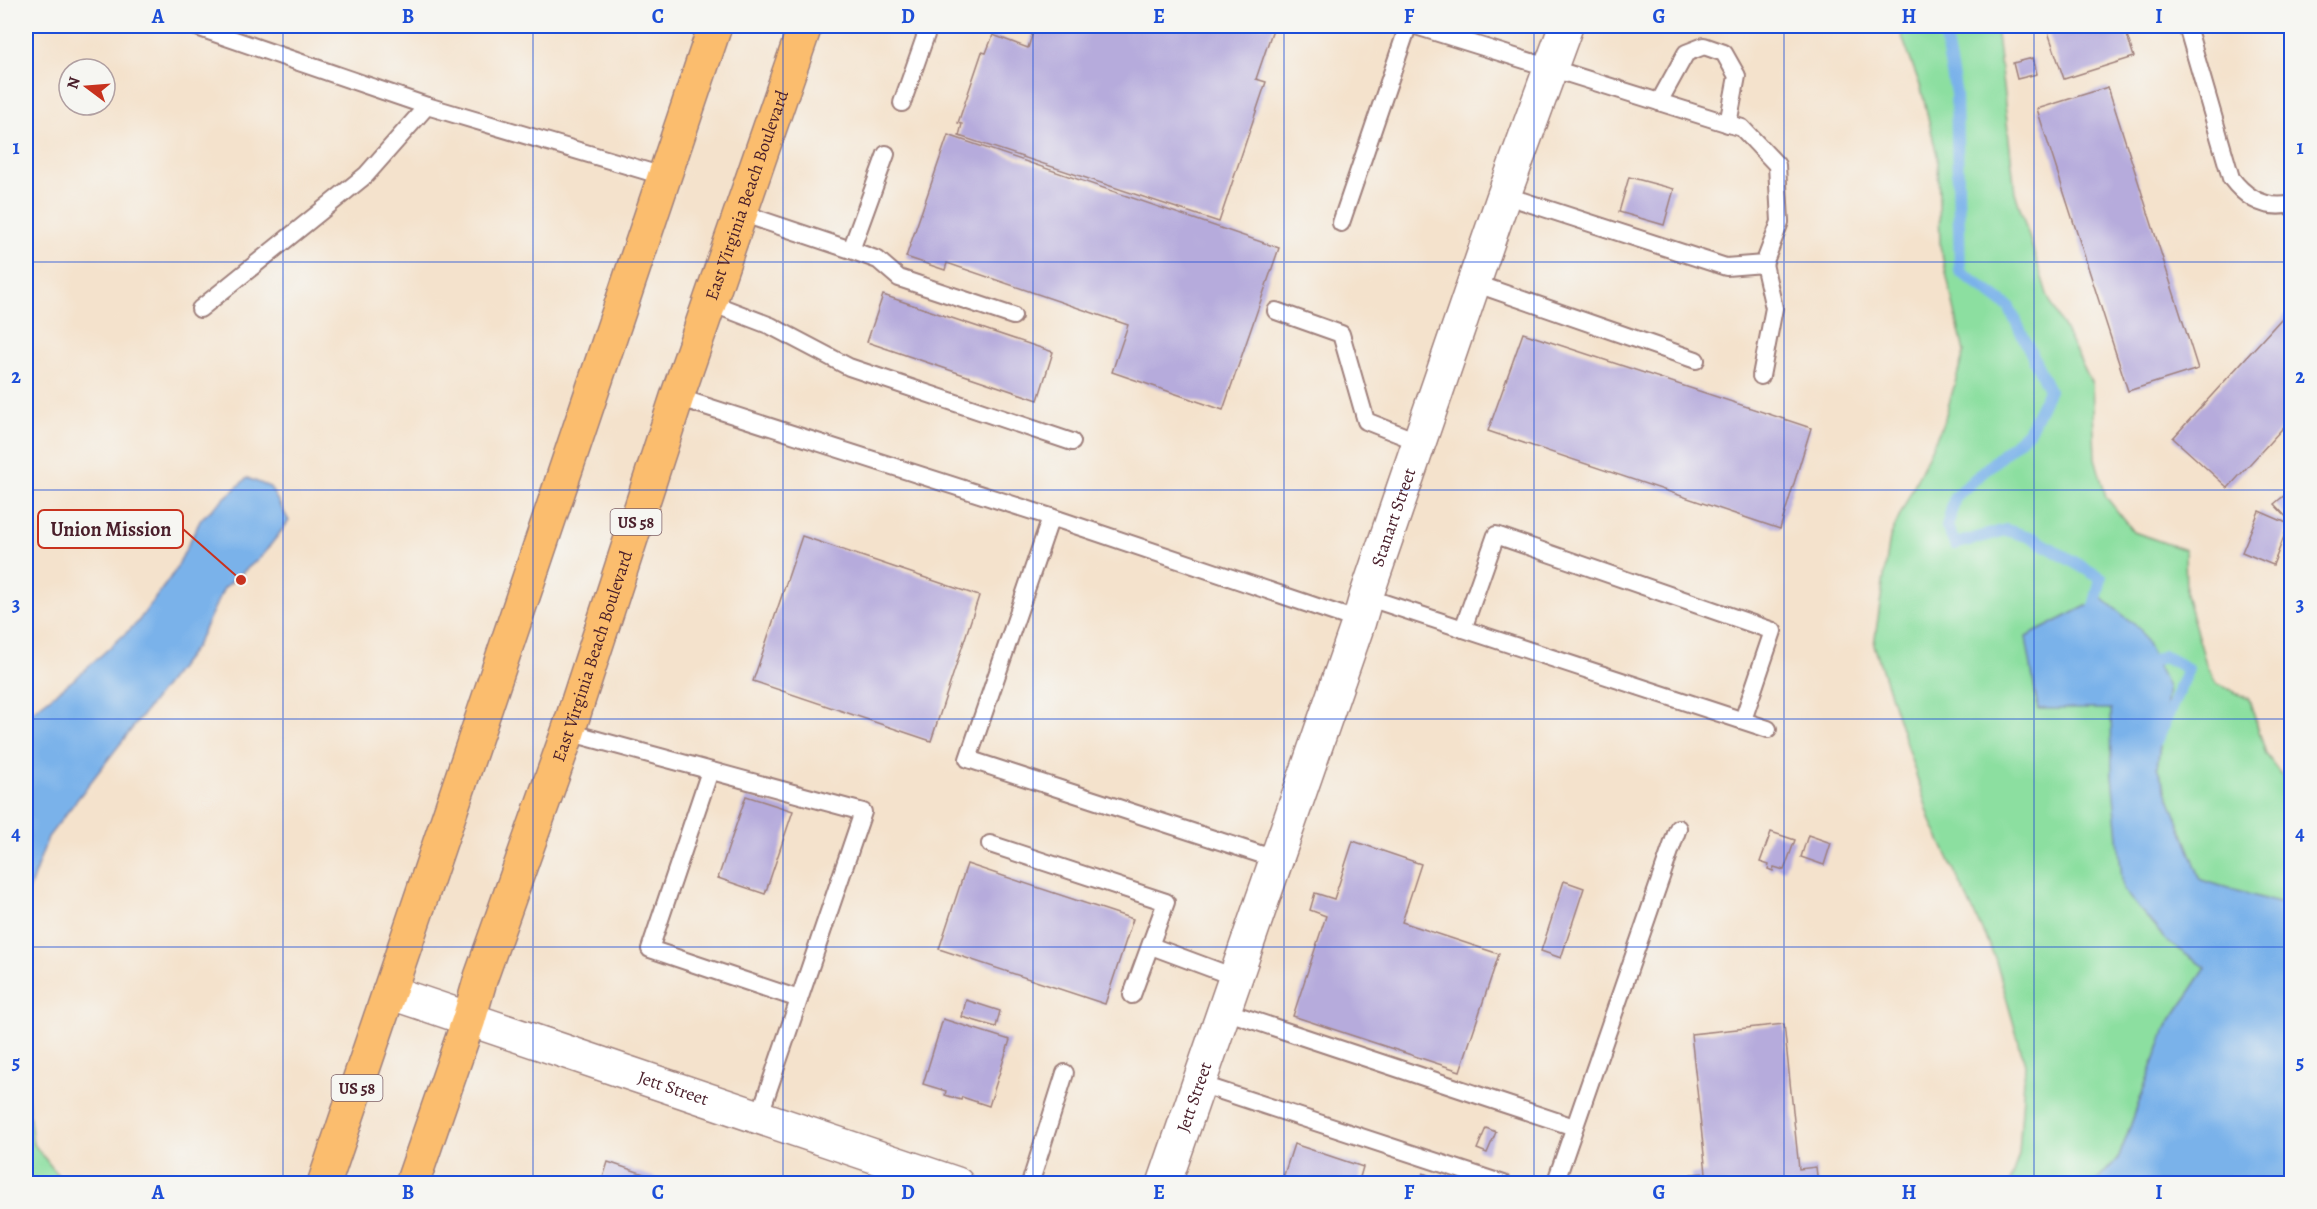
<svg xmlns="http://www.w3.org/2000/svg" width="2317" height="1209" font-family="Alegreya,serif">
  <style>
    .green { fill: #8cdfa0; stroke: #6b7f66; stroke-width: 1.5 }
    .water { fill: #7ab2ea; stroke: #62688a; stroke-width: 1.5 }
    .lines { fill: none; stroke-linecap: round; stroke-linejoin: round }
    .stream { stroke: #7ab2ea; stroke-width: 12 }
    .building { fill: #b6abdc }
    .service-casing { stroke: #9f807c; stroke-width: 20 }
    .minor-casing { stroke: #9f807c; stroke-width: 36 }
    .primary-casing { stroke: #9f807c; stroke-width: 36 }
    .service { stroke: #fff; stroke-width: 16 }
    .minor { stroke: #fff; stroke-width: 33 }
    .primary { stroke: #fbbd6e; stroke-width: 33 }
    .grid { fill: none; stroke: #1d4ed8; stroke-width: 1.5; stroke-opacity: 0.55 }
    .labels { text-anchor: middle; stroke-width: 5; stroke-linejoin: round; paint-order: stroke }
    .shield { fill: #f6f6f2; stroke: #7e6067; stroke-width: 1.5 }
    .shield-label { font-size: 16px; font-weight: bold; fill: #4a1f2b }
    .street-label { font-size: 18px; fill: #4a1f2b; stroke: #f6f6f2 }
    .leader { fill: none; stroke: #c8321e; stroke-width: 2 }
    .callout-dot { fill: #c8321e; stroke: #f6f6f2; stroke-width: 2 }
    .callout { fill: #f6f6f2; stroke: #c8321e; stroke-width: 2 }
    .callout-label { font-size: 20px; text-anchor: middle; font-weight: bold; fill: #4a1f2b }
    .neatline { fill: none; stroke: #1d4ed8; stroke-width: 2 }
    .grid-label { font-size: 20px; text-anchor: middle; font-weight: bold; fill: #1d4ed8 }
  </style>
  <rect width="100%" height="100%" fill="#f6f6f2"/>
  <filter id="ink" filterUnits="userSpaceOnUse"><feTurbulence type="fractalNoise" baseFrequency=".0167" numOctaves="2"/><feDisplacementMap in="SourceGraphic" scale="12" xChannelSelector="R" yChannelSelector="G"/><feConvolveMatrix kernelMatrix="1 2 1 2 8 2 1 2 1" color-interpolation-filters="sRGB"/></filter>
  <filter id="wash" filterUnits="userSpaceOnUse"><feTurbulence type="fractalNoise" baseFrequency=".008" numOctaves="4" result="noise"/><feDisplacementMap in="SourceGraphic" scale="24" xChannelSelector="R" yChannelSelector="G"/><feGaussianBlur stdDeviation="1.35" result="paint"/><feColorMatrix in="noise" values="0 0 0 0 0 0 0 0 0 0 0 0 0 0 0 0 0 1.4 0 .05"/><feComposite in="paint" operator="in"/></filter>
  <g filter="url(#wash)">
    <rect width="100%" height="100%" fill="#f4e2cc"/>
    <g class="green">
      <path d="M1898,26H1996L2015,192L2048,297L2092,384L2095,458L2106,497L2134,532L2185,550L2186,595L2207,667L2216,683L2249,699L2266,754L2287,783L2291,784V907L2201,880L2157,767L2168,687L2112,709V775L2169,943L2206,968L2167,1026L2119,1157L2095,1183H2010L2019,1154L2025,1064L1995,958L1931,821L1874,645L1890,537L1944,421L1964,352L1940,246L1938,159L1921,88Z"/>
      <path d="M26,1089L33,1143L64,1183H26Z"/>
    </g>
    <g class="water">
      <path d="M247,478L270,487L289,521L262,556L224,588L196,646L48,837L26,898V716L77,677L137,623L175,571L201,519Z"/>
      <path d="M2102,598L2140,629L2168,687L2157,767L2201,880L2291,907V1183H2095L2119,1157L2167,1026L2206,968L2169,943L2123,890L2112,775L2111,709H2038L2026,637Z"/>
    </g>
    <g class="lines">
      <g class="stream">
        <path d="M1943,26L1956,94L1960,271L2009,307L2049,390L2029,431L1955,497L1947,527L1955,544L2006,530L2033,538L2101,578L2092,616"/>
        <path d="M2141,667L2164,656L2188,669L2156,742"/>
      </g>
    </g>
    <g id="blocks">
      <g class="building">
        <path d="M1035,26H1274L1256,79L1266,82L1219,222L959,136L962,124L958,123L982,52L986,53L993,35L1028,48Z"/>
        <path d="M2046,26H2124L2134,57L2064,79Z"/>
        <path d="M2033,58L2037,74L2017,79L2013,63Z"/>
        <path d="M2108,87L2198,369L2128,391L2037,109Z"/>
        <path d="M948,135L1279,248L1223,410L1112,372L1128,325L947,263L945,270L906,257Z"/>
        <path d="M1629,177L1674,189L1664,225L1619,212Z"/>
        <path d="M883,295L1053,352L1038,400L867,342Z"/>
        <path d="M2292,307V418L2228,488L2173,438Z"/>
        <path d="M1523,333L1811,428L1780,529L1488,431Z"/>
        <path d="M2292,489V519L2290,521L2274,504Z"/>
        <path d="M2259,511L2289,524L2273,565L2242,552Z"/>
        <path d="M802,536L979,596L931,741L753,681Z"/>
        <path d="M746,796L793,811L765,894L718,878Z"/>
        <path d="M1771,832L1795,840L1784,870L1774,867L1773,871L1768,869L1769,865L1760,862Z"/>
        <path d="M1808,835L1831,843L1824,865L1801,857Z"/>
        <path d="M1353,841L1421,864L1402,922L1499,954L1460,1071L1293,1016L1326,916L1310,910L1315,893L1334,899Z"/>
        <path d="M967,864L1133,919L1105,1004L939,949Z"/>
        <path d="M1564,881L1584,888L1561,958L1541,951Z"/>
        <path d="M966,1000L1000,1011L996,1027L962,1017Z"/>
        <path d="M943,1019L1010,1040L989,1106L962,1097L961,1100L945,1095L946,1091L923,1084Z"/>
        <path d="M1784,1024L1799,1169L1816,1167L1818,1184H1692L1691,1174L1706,1173L1691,1034Z"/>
        <path d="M1486,1128L1496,1132L1487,1153L1477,1149Z"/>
        <path d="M1294,1144L1363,1167L1358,1184H1281Z"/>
        <path d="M608,1162L671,1183V1184H601Z"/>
        <path d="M1423,1173L1442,1181L1441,1184H1419Z"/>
      </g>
    </g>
  </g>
  <g filter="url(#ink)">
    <use href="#blocks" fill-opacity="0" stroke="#9f807c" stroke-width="1.5"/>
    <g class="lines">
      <g class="service-casing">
        <g id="service">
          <path d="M194,26L427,106L663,176"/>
          <path d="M1416,26L1742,128L1777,165L1780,222L1764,264L1726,267L1504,195"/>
          <path d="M2187,26L2231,178C2246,198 2266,210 2292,204"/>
          <path d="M1659,102L1686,53L1704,46L1724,53L1737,76L1728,124"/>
          <path d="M902,103L929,26"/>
          <path d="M741,213L851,250L886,154"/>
          <path d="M1341,223L1408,26"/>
          <path d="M851,250L878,260L899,278L1013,316"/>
          <path d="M1474,283L1696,360"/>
          <path d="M711,303L771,326L849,367L1072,442"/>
          <path d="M200,309L366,175L427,106"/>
          <path d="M1276,311L1341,334L1366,421L1419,442"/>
          <path d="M1761,376L1774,308L1764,264"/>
          <path d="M677,397L1051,517L1359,621"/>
          <path d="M1051,517L968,759L1278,860"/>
          <path d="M1366,597L1768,729"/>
          <path d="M1463,629L1496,535L1773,631L1743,720"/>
          <path d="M568,732L863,812L759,1117"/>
          <path d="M710,771L650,949L799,999"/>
          <path d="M990,844L1166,902L1132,995"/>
          <path d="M1151,946L1237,978"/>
          <path d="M1225,1011L1574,1127"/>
          <path d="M1200,1084L1504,1184"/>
          <path d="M1030,1184L1065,1073"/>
          <path d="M1555,1184L1678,828"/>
        </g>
      </g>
      <g class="minor-casing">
        <g id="minor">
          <path id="s1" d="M389,992L957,1184"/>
          <path id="s2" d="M1164,1184L1359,621L1366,597L1504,195L1566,26"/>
        </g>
      </g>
      <g class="primary-casing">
        <g id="primary">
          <path d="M324,1184C457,799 583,411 715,26"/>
          <path id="s3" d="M412,1184L469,1019L481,977L568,732L677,397L805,26"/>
        </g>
      </g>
      <use href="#service" class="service"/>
      <use href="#minor" class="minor"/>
      <use href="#primary" class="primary"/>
    </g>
  </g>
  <path class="grid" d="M283,26V1184M533,26V1184M783,26V1184M1033,26V1184M1284,26V1184M1534,26V1184M1784,26V1184M2034,26V1184M26,262H2292M26,490H2292M26,719H2292M26,947H2292"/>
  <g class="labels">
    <g class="shield">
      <rect x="610.5" y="509" width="51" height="26" rx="4.5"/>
      <rect x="331.5" y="1075" width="51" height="26" rx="4.5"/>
    </g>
    <g class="shield-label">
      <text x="636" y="528">US 58</text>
      <text x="357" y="1094">US 58</text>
    </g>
    <g class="street-label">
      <text dy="6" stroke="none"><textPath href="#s3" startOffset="1044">East Virginia Beach Boulevard</textPath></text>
      <text dy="6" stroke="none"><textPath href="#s2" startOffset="705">Stanart Street</textPath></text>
      <text dy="6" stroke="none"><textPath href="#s3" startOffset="558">East Virginia Beach Boulevard</textPath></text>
      <text dy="6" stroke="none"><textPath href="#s1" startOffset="300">Jett Street</textPath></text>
      <text dy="6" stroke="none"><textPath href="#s2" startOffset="92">Jett Street</textPath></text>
    </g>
  </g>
  <path class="leader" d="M241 580L183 529"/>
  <circle class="callout-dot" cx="241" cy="580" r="6"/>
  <rect class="callout" x="38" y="510" width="145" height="38" rx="6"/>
  <g class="callout-label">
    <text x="111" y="536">Union Mission</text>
  </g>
  <rect width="2317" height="1209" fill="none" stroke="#f6f6f2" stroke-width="66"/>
  <g transform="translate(87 87) rotate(286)"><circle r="28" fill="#f6f6f2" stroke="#b1a0a2" stroke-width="1.5"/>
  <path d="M0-4.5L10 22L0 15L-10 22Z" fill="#c8321e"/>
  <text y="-9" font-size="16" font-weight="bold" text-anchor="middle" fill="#4a1f2b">N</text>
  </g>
  <rect x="33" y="33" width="2251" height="1143" class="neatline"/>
  <g class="grid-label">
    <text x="158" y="23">A</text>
    <text x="408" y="23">B</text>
    <text x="658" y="23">C</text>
    <text x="908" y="23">D</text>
    <text x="1159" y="23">E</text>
    <text x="1409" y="23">F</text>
    <text x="1659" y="23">G</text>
    <text x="1909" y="23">H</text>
    <text x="2159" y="23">I</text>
    <text x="16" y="154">1</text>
    <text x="2300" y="154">1</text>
    <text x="16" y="383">2</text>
    <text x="2300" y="383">2</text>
    <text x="16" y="611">3</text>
    <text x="2300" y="611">3</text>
    <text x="16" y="840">4</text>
    <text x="2300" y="840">4</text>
    <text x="16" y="1069">5</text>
    <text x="2300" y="1069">5</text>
    <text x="158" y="1199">A</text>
    <text x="408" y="1199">B</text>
    <text x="658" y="1199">C</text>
    <text x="908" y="1199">D</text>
    <text x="1159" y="1199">E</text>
    <text x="1409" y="1199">F</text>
    <text x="1659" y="1199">G</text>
    <text x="1909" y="1199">H</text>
    <text x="2159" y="1199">I</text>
  </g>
</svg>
